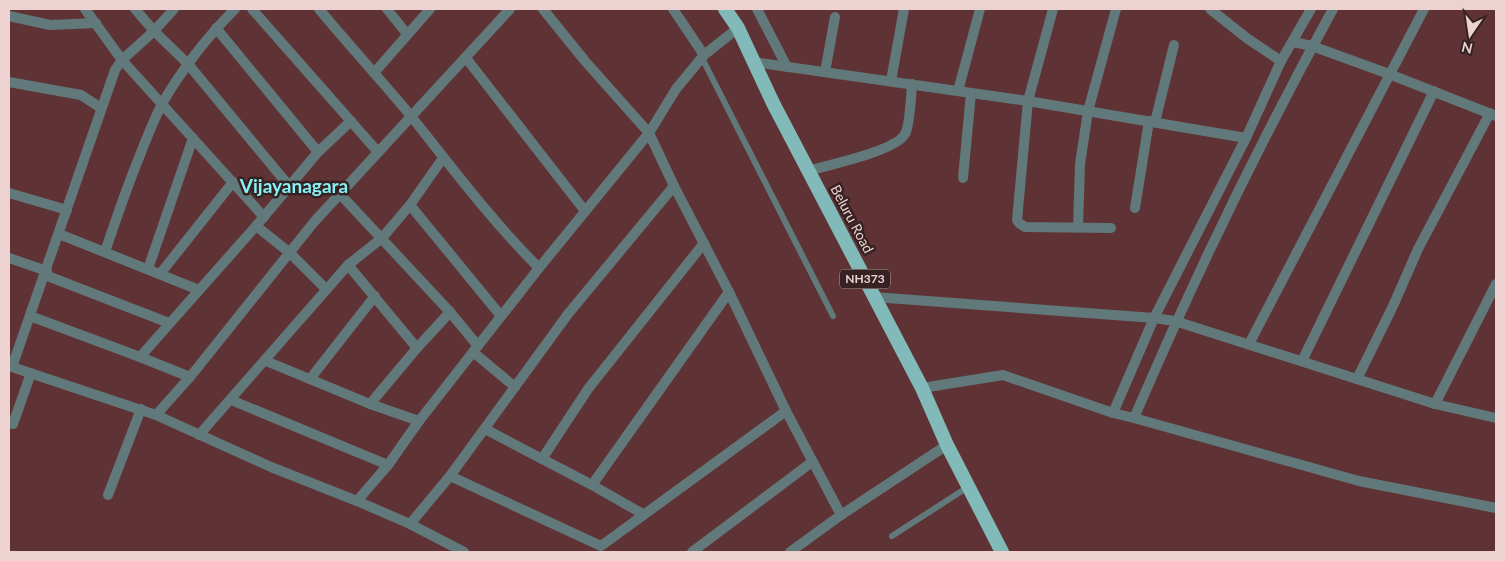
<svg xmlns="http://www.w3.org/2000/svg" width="1505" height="561" font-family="Lato,sans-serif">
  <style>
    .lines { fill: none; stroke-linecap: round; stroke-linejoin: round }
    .service { stroke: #61797a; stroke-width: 6 }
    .minor { stroke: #61797a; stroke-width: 10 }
    .tertiary { stroke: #61797a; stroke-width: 10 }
    .trunk { stroke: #82baba; stroke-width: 14 }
    .labels { text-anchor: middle; stroke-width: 5; stroke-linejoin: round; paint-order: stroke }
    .shield { fill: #362223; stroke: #b79d9e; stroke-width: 1 }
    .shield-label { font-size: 12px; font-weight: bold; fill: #eed2d2 }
    .street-label { font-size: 14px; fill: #eed2d2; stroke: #362223 }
    .district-label { font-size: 19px; font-weight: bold; fill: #86f2f5; stroke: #362223 }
  </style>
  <rect width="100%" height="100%" fill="#5f3335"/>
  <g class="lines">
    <g class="service">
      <path d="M702,58L833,316"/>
      <path d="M892,536L968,487"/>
    </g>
    <g class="minor">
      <path d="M85,9L122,60L264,217"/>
      <path d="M135,9L154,31L188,64L289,186"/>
      <path d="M174,9L154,31L122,60L115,70L12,367L156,415L271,467L357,501L410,524L464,552"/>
      <path d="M252,9L378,152"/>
      <path d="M319,9C349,45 381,80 411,116C452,168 492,221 539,268"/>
      <path d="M387,9L407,34"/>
      <path d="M543,9L585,61L649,133L674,186L729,292L786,411L841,515L947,445"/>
      <path d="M673,9L704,55"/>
      <path d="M757,9L787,67"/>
      <path d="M1053,9L1028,101L1017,220L1019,223L1025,227L1111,228"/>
      <path d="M1210,9L1248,39L1281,61"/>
      <path d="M9,16L50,25L96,23"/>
      <path d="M216,28L318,152"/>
      <path d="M1293,42L1312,46L1389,74L1496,116"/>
      <path d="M466,58L585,211"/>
      <path d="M753,62L1028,101L1246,138"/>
      <path d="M825,72L835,17"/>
      <path d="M374,73L430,9"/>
      <path d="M891,81L904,9"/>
      <path d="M9,82L81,95L101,108"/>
      <path d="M958,91L980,9"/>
      <path d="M1155,122L1174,45"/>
      <path d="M808,171C828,165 896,151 905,134C910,126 911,95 912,84"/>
      <path d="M963,178L971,93"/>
      <path d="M9,193L67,210"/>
      <path d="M340,194L450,312L478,346"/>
      <path d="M410,205L501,316"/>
      <path d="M1135,208L1149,121"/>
      <path d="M256,226L290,253L326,289"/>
      <path d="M1078,227L1080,164L1088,111L1116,9"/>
      <path d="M59,234L199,290"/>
      <path d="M105,252C116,219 127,187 140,155C147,137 154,119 163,102C183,68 207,37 235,9"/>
      <path d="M9,258L47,271"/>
      <path d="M348,265L417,348"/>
      <path d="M148,269L193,138"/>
      <path d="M160,274L233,182"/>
      <path d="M45,275L169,323"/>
      <path d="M874,297L1154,318L1175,321L1435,404L1496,418"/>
      <path d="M30,316L140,357L190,377"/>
      <path d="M1249,344L1424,9"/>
      <path d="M473,352L515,387"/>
      <path d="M140,357L256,226L318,152L351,121"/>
      <path d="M266,361L370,404L419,421"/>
      <path d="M1302,361L1434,91"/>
      <path d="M310,379L375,296"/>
      <path d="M1357,379L1393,306L1418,249L1490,113"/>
      <path d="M231,400L388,465"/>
      <path d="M370,404L417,348L450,312"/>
      <path d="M1435,404L1496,284"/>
      <path d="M1113,413L1154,318L1246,138L1281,61L1311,9"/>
      <path d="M156,415L190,377L314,222L510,9"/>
      <path d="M1134,418C1194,278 1260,142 1333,9"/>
      <path d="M13,424L31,373"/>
      <path d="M485,429L592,485L643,514"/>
      <path d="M199,435L348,265L382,238L410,205L443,158"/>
      <path d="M542,459L588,389L704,243"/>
      <path d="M450,476L601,546L786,411"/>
      <path d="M592,485L729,292"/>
      <path d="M108,495L141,409"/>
      <path d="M357,501L388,465L419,421L539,268L649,133L676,89L704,55L738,28"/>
      <path d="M410,524L450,476L568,314L674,186"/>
      <path d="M692,552L812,462"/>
      <path d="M790,552L841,515"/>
    </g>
    <path class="tertiary" d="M922,388L1003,375L1113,413L1134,418L1359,481L1496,508"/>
    <path class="trunk" d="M725,9L738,28L773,103L922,388L947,445L1002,552"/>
  </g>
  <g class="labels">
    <rect class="shield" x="840" y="269.5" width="50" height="19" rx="4"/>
    <g class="shield-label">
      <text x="865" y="283">NH373</text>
    </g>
    <g class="street-label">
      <text transform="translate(852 219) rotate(62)" y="5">Beluru Road</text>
    </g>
    <g class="district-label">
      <text x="294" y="193">Vijayanagara</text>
    </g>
  </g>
  <rect width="1505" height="561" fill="none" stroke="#eed2d2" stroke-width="20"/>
  <g transform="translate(1470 35) rotate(193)" stroke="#362223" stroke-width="4" paint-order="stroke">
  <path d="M0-4L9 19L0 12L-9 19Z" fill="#eed2d2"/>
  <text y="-8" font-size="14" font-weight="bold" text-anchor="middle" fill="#eed2d2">N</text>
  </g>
</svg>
